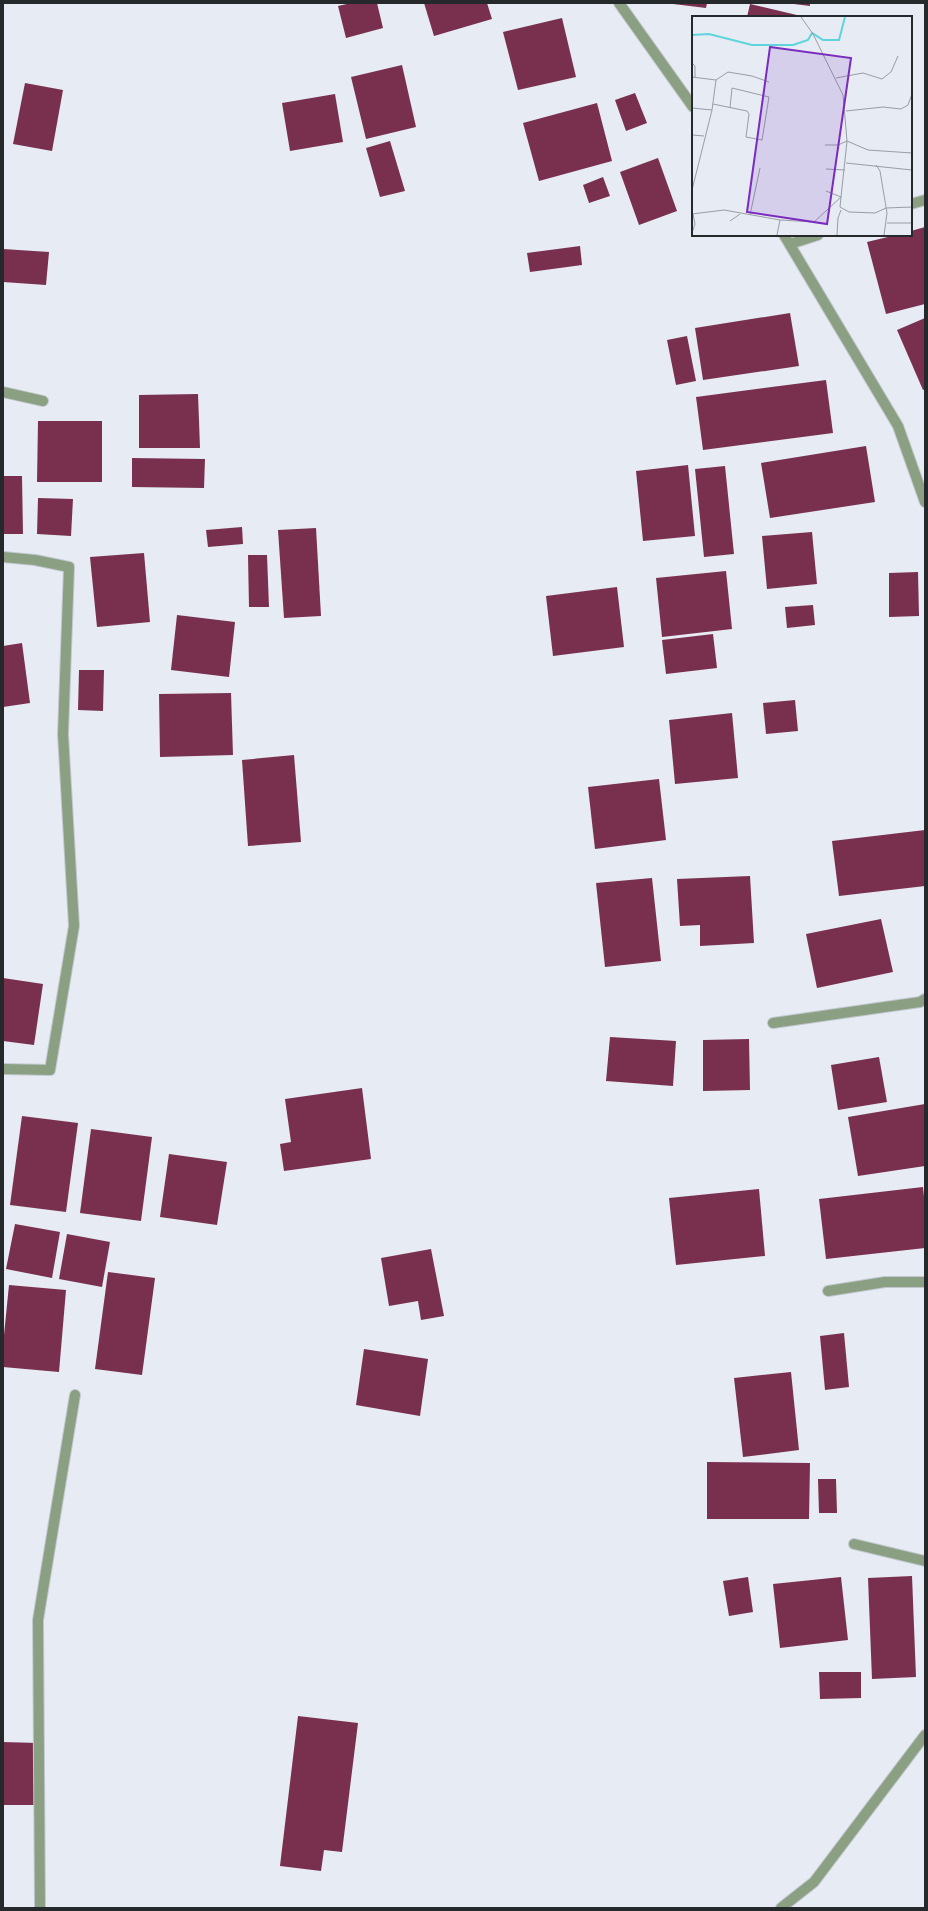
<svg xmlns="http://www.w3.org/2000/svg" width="928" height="1911" font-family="'Public Sans',sans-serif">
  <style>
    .building { fill: #79304e }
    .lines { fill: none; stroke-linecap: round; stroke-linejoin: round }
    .minor-casing { stroke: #c3c8d0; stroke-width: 12 }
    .minor { stroke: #8ba082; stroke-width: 10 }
    .inset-river { fill: none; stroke: #5dd5da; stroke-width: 2 }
    .inset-road { fill: none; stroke: #999da4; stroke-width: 1 }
    .view { fill: #7b2cbf; fill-opacity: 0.15; stroke: #7b2cbf; stroke-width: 2 }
    .inset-edge { fill: none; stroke: #26292c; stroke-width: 2 }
  </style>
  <rect width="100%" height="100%" fill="#e6ebf4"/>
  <g class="building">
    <path d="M351,3H377L383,28L346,38L338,6Z"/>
    <path d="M424,3H487L492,19L434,36Z"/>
    <path d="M665,3H707L706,8Z"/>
    <path d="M786,3H810V6Z"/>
    <path d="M750,4L801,16V17H747Z"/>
    <path d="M562,18L576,77L518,90L503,32Z"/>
    <path d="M402,65L416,127L366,139L351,77Z"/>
    <path d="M25,83L63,90L52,151L13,144Z"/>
    <path d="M635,93L647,123L626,131L615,100Z"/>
    <path d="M335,94L343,142L290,151L282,103Z"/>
    <path d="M597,103L612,161L539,181L523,123Z"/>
    <path d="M390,141L405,191L380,197L366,148Z"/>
    <path d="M658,158L677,211L639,225L620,172Z"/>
    <path d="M603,177L610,196L589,203L583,185Z"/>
    <path d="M925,227V304L886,314L867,242L896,235H911V231Z"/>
    <path d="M580,246L582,265L530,272L527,253Z"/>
    <path d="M3,249L49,252L46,285L3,282Z"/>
    <path d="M790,313L799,366L703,380L695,328Z"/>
    <path d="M925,318V389L923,390L897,330Z"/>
    <path d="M687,336L696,381L676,385L667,340Z"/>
    <path d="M826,380L833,433L703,450L696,397Z"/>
    <path d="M198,394L200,448H139V395Z"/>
    <path d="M38,421H102V482H37Z"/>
    <path d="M866,446L875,502L770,518L761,463Z"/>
    <path d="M132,458L205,459L204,488L132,487Z"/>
    <path d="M688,465L695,536L643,541L636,471Z"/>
    <path d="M725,466L734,554L704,557L695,469Z"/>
    <path d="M3,476H22L23,534H3Z"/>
    <path d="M38,498L73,499L71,536L37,534Z"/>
    <path d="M242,527L243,544L208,547L206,530Z"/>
    <path d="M316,528L321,616L284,618L278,530Z"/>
    <path d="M812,532L817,584L767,589L762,536Z"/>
    <path d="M144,553L150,622L97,627L90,557Z"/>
    <path d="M248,555H267L269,607H249Z"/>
    <path d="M726,571L732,629L662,637L656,578Z"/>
    <path d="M918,572L919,616L889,617V573Z"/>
    <path d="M617,587L624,647L553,656L546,596Z"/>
    <path d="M813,605L815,625L787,628L785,607Z"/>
    <path d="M177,615L235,622L229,677L171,670Z"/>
    <path d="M713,634L717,668L666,674L662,640Z"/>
    <path d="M22,643L30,703L3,707V646Z"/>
    <path d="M79,670H104L103,711L78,710Z"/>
    <path d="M231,693L233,755L160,757L159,694Z"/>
    <path d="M795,700L798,731L766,734L763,703Z"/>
    <path d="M732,713L738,778L675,784L669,720Z"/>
    <path d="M294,755L301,842L248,846L242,760Z"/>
    <path d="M659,779L666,840L595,849L588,787Z"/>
    <path d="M925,830V886L839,896L832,841Z"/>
    <path d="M750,876L754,943L700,946V925L680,926L677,879Z"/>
    <path d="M652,878L661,961L605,967L596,883Z"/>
    <path d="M881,919L893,972L817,988L806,934Z"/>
    <path d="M3,978L43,984L34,1045L3,1041Z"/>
    <path d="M610,1037L676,1041L673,1086L606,1081Z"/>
    <path d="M749,1039L750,1090L703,1091V1040Z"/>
    <path d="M879,1057L887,1102L838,1110L831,1065Z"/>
    <path d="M362,1088L371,1159L284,1171L280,1144L291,1142L285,1099Z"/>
    <path d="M925,1104V1166L858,1176L848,1117Z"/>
    <path d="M22,1116L78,1123L66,1212L10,1205Z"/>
    <path d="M91,1129L152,1137L141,1221L80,1213Z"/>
    <path d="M169,1154L227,1162L217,1225L160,1217Z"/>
    <path d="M923,1187L925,1206V1248L826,1259L819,1199Z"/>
    <path d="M759,1189L765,1256L676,1265L669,1198Z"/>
    <path d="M15,1224L60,1232L52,1278L6,1269Z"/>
    <path d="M67,1234L110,1242L102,1287L59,1279Z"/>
    <path d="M431,1249L444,1316L421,1320L418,1301L389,1306L381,1258Z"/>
    <path d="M108,1272L155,1278L142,1375L95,1369Z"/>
    <path d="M9,1285L66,1290L59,1372L3,1367V1345Z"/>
    <path d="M844,1333L849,1387L825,1390L820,1336Z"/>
    <path d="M364,1349L428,1359L420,1416L356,1405Z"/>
    <path d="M791,1372L799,1450L743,1457L734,1378Z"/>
    <path d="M707,1462L810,1463L809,1519H707Z"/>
    <path d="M818,1479H836L837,1513H819Z"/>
    <path d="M912,1576L916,1677L872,1679L868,1578Z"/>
    <path d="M748,1577L753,1612L729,1616L723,1581Z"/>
    <path d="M841,1577L848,1640L780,1648L773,1584Z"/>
    <path d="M819,1672H861V1698L820,1699Z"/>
    <path d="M298,1716L358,1723L342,1852L324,1850L321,1871L280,1866Z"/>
    <path d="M3,1742L38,1743L37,1805H3Z"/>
  </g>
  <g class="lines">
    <g class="minor-casing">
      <g id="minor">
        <path d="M619,3L693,107"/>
        <path d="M911,204L925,200"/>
        <path d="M784,235L898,426L925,502"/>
        <path d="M790,244L818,235"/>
        <path d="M3,392L43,401"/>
        <path d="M3,557L35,560L69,567L63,734L74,926L50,1070L3,1069"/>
        <path d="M773,1023L920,1002L925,999"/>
        <path d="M828,1291L885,1282H925"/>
        <path d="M854,1544L925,1561"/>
        <path d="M40,1908L38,1620L75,1395"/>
        <path d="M781,1908L814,1882L925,1735"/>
      </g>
    </g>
    <use href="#minor" class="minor"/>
  </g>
  <g transform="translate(692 16)">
    <rect width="220" height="220" fill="#e6ebf4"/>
    <path class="inset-river" d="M0,19L17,18L60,29H101L116,24L120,17L131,24H147L153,1"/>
    <path class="inset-road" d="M0,47L3,50V61M0,61L24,64M144,62L171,57L190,63L199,56L206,40M21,88L55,95L57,98L54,121L70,124L77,81L40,72L38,92M0,92L20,94M154,95L191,91L209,93L216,89L220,78M0,119L12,120M133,129H146L155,125L176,134L220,137M154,147L220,154M184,149L188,155L195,197L192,219M134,153L153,154M0,174L20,94L24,64L36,56L60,60L77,66M134,175L149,181L148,191L157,196L183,197L194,192L220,191M0,198L32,194L88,204L122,206L149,181L155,125L151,79L121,18L109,1M58,199L68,152M38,205L48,198M195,207H220M0,217L3,208L1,198M85,219L88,204M145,219L146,202L149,194"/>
    <path class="view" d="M78,31L159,42L135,208L55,196Z"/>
    <rect width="220" height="220" class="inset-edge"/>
  </g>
  <rect width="928" height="1911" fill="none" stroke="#26292c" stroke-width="8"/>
</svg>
